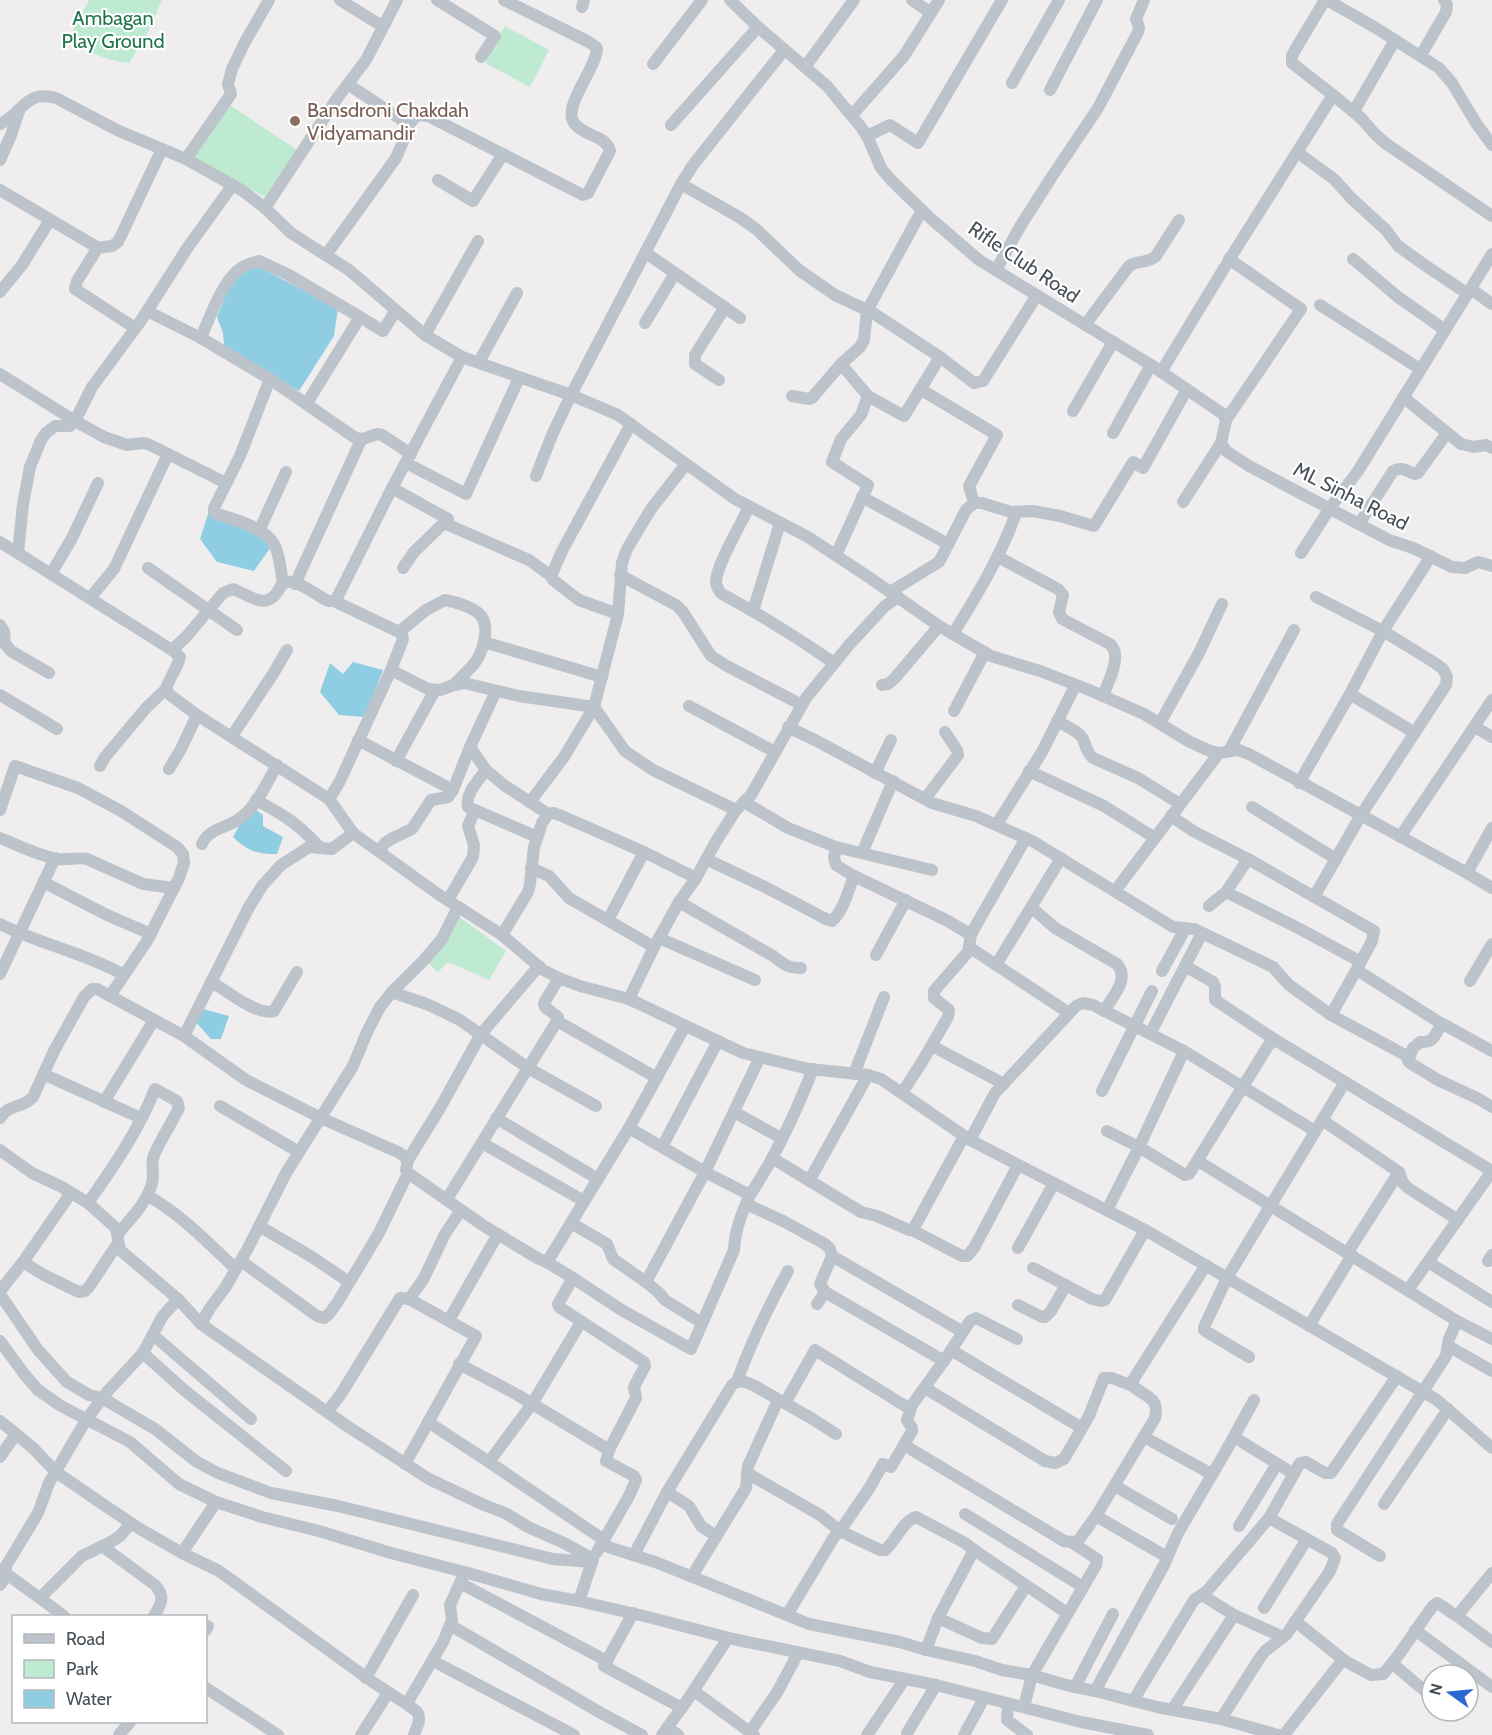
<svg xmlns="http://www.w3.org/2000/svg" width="1492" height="1735" font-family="Cabin,sans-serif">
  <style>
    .green { fill: #beead1 }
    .water { fill: #8fcde3 }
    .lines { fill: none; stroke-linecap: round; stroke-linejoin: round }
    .street { stroke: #bcc3cb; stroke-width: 12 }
    .education-dot { fill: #8d6e63; stroke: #fff; stroke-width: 2 }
    .labels { text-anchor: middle; stroke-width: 4.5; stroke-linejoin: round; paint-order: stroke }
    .park-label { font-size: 20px; fill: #1f734d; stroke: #fff }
    .education-label { font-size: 20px; fill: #785e54; stroke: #fff; text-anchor: start }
    .street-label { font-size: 20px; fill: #474f58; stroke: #fff }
  </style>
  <rect width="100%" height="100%" fill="#efeded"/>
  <g class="green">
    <path d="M89,0H162L146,36L129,63C106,61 88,51 68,40Z"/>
    <path d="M505,26L549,50L530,87L485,63Z"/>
    <path d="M227,103L297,150L265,197L189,154Z"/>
    <path d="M458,916L506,951L489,980L448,962L438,972L426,961Z"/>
  </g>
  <g class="water">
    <path d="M253,264L338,308L334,336L299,391L224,345L223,333L217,317L233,278Z"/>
    <path d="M210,508L273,544L254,571L217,562L200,539Z"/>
    <path d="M353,662L383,670L365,717L339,715L320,692L330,663L343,674Z"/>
    <path d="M250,806L263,815V826L283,837L277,854C256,854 248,851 233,837Z"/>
    <path d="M203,1009L229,1016L221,1039H211L193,1019Z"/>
  </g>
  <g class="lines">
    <g class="street">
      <path d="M340,0L377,23L385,24"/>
      <path d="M437,0L495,36L481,57"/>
      <path d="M730,0L758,27L827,86L861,127L868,138L881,168L891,180L929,217L979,260L1151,365L1223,414L1226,420"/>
      <path d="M912,0L931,13"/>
      <path d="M1327,0L1376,28L1439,68L1452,83L1476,123L1492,145"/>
      <path d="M582,7L584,0"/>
      <path d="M1421,55L1446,12L1447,5L1444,0"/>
      <path d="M653,64L702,0"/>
      <path d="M805,67L854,0"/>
      <path d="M1012,83L1059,0"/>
      <path d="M1050,90L1097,0"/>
      <path d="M1333,95L1361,118L1374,133L1385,143L1492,216"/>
      <path d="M1354,111L1395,40"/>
      <path d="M852,115L904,56L939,0"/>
      <path d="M0,124C25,112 24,90 56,98L119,131L186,159L243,191L265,208L291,233L349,270L425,335L462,357L571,395L618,415L735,499L808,537L870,578L939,626L991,656L1040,671L1087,689L1144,714L1190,742L1210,751L1219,753L1238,750L1249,754L1467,873L1492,888"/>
      <path d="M671,125L758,27"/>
      <path d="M408,126L417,115L428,116L577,192L583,195L588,193L610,151C606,135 583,136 574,123C562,106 597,68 597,48L589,42L504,0"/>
      <path d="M867,136L890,125L918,143L1002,0"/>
      <path d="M1297,152L1334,179L1351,198L1386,230L1398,246L1429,268L1468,294"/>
      <path d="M186,159L231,94L228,84L232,69L245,42L269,0"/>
      <path d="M0,160L11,135L19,111"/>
      <path d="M438,180L473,201L503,154"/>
      <path d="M681,184L739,217L756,229L799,270L835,295L873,313L940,357L974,383L983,381L1037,295"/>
      <path d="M0,190L95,246L96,250L95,252L77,281L75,289L135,328"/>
      <path d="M265,208L338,97L366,60L397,0"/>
      <path d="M96,248L112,246L118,242L162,149"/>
      <path d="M646,253L740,318"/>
      <path d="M326,255L396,158L404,139L408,126L405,122L349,85"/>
      <path d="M1229,259L1301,309L1226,420L1221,443L1226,451L1249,466L1389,540L1413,548L1452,567L1465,568L1478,562L1492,566"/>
      <path d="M1353,259L1398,297L1445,330"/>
      <path d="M996,270L1021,225L1051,178L1098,108L1138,32L1139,27L1136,19L1144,0"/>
      <path d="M1471,289L1492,304"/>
      <path d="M0,292L22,265L50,220"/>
      <path d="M1320,305L1420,369"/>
      <path d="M147,311L201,338L270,379L240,456L214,508V512L217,514C234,519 267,528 275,546C280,557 281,572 283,583"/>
      <path d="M360,317L383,331L396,310"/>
      <path d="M645,323L675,273"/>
      <path d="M1085,325L1129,266C1138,260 1147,264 1156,256L1179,220"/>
      <path d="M425,335L478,241"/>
      <path d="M201,338C209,319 223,279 241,268C246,264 253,263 259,261L289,275L360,317L307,403"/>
      <path d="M479,362L517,293"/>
      <path d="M1161,372L1234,252L1333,95L1292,63V56L1295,50L1325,0"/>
      <path d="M0,374L75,421L104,437L127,445L142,443L148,444L226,483"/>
      <path d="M270,379L354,437C364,441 367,437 377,434L382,435L411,454"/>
      <path d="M719,380L695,364V355L725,307"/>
      <path d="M920,389L997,435L969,486L974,503"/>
      <path d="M792,396L809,399L812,398L841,364L860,347L864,340L867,311L922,210"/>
      <path d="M868,396L904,416L940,357"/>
      <path d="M1403,397L1461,444L1474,447L1486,445L1492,448"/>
      <path d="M1073,411L1113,342"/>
      <path d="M1113,433L1151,365"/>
      <path d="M406,463L466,494L519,378"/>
      <path d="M536,476L552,435L571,395L681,184L693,165L784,50"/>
      <path d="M392,488L448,519L414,552L403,568"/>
      <path d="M862,497L948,544"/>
      <path d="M1183,502L1221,443"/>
      <path d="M749,507C741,524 717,564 716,581C716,587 718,590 722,594C761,615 798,638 834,663"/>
      <path d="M444,523L529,560L551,576"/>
      <path d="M1359,524L1393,471C1401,466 1407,471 1415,474L1418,473L1447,433"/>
      <path d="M259,531L286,472"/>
      <path d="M0,542L172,650L180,657C177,669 169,678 166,689L170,695L197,715L329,799L353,833L438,894L502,935L543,970L559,978L580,986L629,999L743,1053L809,1069L868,1075L881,1079L970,1140L1145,1230L1437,1400L1492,1448"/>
      <path d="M18,553L23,504L30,467L41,440L46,433L55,426H70L75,421L92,387L140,322L188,247L232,186"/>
      <path d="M1301,553L1330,508L1358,471L1492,254"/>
      <path d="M836,555L868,485L832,462L841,439L861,415L868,396L841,364"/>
      <path d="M998,557L1058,589L1063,595L1059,612L1062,619L1110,644C1123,656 1108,682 1103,696"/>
      <path d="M148,568L237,630"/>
      <path d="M51,574L72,538L98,483"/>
      <path d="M620,575L676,605L683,612L711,656L727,666L802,705"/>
      <path d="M295,584L361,440"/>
      <path d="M890,592L939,562L966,510L974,503H982L1011,512L1033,511L1060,516L1094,526L1133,462L1143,468L1187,389"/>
      <path d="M90,598L114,569L168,454"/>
      <path d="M753,611L780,523"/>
      <path d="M618,614L579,600L553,580L551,576L562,551L631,424"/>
      <path d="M0,625L4,631L5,644L11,651L49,673"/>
      <path d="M399,632L426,610L445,600C456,602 478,608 483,619C489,631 482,654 474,664C468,671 460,678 454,685"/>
      <path d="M953,634C977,595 1001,556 1016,513"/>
      <path d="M484,642L602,677"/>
      <path d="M172,650L186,637L223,593L233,589C249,595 266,611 278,591C280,587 282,583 287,582C299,580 318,597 329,601H334L337,598L392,488L462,357"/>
      <path d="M391,670L428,689L440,690L454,685L464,683L519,696L594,707L625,751L653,770L736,810"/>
      <path d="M882,685L888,684L894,679L939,626"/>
      <path d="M1350,694L1415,733"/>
      <path d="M0,695L57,729"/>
      <path d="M689,706L775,752"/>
      <path d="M954,711L985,652"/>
      <path d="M1057,721C1065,726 1079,731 1083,739C1087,747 1085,751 1093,758L1138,778L1180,804"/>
      <path d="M1160,723L1199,653L1222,604"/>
      <path d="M788,727L815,740L932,803L976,816L1034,842L1173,927L1194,929L1273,967L1289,985L1331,1015L1409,1057"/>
      <path d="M1475,727L1492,737"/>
      <path d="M232,736L273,674L287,650"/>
      <path d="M358,740L453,790"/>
      <path d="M470,747L486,770L504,785L548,814"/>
      <path d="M1229,751L1294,630"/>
      <path d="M396,761L435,690"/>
      <path d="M100,766L105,757L146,708L166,689"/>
      <path d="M169,769L181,749L197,715"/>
      <path d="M486,770C479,780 465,793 468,807L537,837"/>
      <path d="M1029,771L1104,806L1155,838"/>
      <path d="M875,773L891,740"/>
      <path d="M1299,783L1350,694L1383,631L1431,556"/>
      <path d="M329,799L339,783L391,670L403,639L402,634L399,632L334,601"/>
      <path d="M925,799L958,755L957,750L945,732"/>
      <path d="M256,800C284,815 299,824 320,848"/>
      <path d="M530,802L564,757L594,707L618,614L622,563L627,549L651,509L686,464"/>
      <path d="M744,802L788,828L836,847L932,870"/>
      <path d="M1252,807L1336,859"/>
      <path d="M0,810L15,766L78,788L121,811L177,847L183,854L184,863L179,878L147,941L110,996"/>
      <path d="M1171,816L1193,831L1248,859L1374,931L1372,941L1358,967L1360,972L1442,1024"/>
      <path d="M997,824L1042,752L1073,690"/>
      <path d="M1400,837L1492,700"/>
      <path d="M0,838C18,845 39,856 58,859C68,860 77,857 87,859L143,884L174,888"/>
      <path d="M202,844C208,830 224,828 236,821C256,809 266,784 277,765"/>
      <path d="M836,847L834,857L836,865L854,876L948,921L971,935"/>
      <path d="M379,851L385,843L391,839L412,829L431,800L448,797L453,790L470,747L496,691"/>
      <path d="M862,853L893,781"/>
      <path d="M706,859L765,887L826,919L832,921C844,910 848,891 854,876"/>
      <path d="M531,868L549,876L569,898L654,947"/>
      <path d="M1467,873L1492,828"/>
      <path d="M43,882L107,915L151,934"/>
      <path d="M1115,891L1219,753"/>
      <path d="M1226,892L1300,929L1361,962"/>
      <path d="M1314,897L1361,815L1446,685L1447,677L1443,669L1435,663L1383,631L1316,597"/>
      <path d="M448,900L473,857L474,845L468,826L475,810"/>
      <path d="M679,902L773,956C782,963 789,969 801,968"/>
      <path d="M1209,906L1226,892L1248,859"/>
      <path d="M1032,908L1055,928L1117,964C1130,979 1113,996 1104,1011"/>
      <path d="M608,920L644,852"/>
      <path d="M0,924C40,944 85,953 124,975"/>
      <path d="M502,935L528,892L530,884L534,847L542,823L548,814L554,813L564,817L644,852L696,878"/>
      <path d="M659,938L755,980"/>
      <path d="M969,947L1069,1013"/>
      <path d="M876,955L906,900"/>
      <path d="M996,965L1061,858"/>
      <path d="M539,966L481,1034L440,1108L408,1160L406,1170L408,1173L484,1226L539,1259L545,1261L549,1259L629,1128L685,1026"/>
      <path d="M1185,966L1213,982L1215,987V1000L1277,1041"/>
      <path d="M1162,971L1185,929"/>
      <path d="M0,974L55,858"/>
      <path d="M1470,981L1492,944"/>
      <path d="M212,982C226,991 258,1016 274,1011L297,972"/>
      <path d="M392,992L429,1005L460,1020L528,1068L596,1106"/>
      <path d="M629,999L654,947L679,902L696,878L715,843L736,810L751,795L806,698L849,645L885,606L898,597"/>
      <path d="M1331,1015L1358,967"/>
      <path d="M557,1021L657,1078"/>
      <path d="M1150,1034L1202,933"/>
      <path d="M184,1036L249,907L262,886L281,865L309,847L332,849L353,833"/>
      <path d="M932,1046L1004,1084"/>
      <path d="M1492,1051L1443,1024C1433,1033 1437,1043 1420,1042L1413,1048L1408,1061L1410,1063L1438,1080L1479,1099L1492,1107"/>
      <path d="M43,1074L141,1118"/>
      <path d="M854,1074L884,997"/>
      <path d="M1102,1091L1152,991"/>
      <path d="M902,1093L922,1062L948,1017L949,1010L934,998V991L968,952L971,935L975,927L1026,838"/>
      <path d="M104,1102L154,1020"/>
      <path d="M220,1106L299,1152"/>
      <path d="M734,1112L781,1138"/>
      <path d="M0,1118C11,1102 21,1110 33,1097L54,1051L84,997L92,989H97L184,1036L246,1080L321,1118L400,1153L408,1160"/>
      <path d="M496,1118L598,1179"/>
      <path d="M1322,1120L1399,1172L1403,1183L1408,1188L1458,1220"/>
      <path d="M629,1128L705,1172L750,1195C776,1156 796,1112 813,1069"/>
      <path d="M1107,1131L1139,1147L1185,1175L1189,1174L1268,1046L1271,1042L1277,1041L1492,1171"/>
      <path d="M970,1140L995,1093L1076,1006L1083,1003L1093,1005L1184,1051L1315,1131"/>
      <path d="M482,1143L584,1201"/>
      <path d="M662,1147L718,1041"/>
      <path d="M0,1150L32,1173L60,1186L88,1203L116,1228L120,1250L178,1299L162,1317L143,1353L107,1392L86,1420L49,1483L38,1513L6,1566L5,1578L0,1585"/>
      <path d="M772,1158L861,1212L877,1216L909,1230H912L915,1226L964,1136"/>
      <path d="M1198,1161L1457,1321L1492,1339"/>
      <path d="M809,1181L868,1075"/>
      <path d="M148,1196C181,1214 208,1243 236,1269"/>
      <path d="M447,1199L557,1021L558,1017L545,1007L544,1003L559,978"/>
      <path d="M88,1203C113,1167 139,1130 155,1089L177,1101L179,1108C171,1124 161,1139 154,1155C150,1165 155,1173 152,1183C147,1203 131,1218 118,1234"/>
      <path d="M746,1204L783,1221L825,1244L830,1249L832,1256L820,1284L825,1292L817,1304"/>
      <path d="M1107,1210L1139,1147L1184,1051"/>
      <path d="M571,1223L607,1244L613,1259L646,1282L659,1293L665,1300L702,1323"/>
      <path d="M259,1226L312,1257L349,1282"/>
      <path d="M912,1230L962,1256H967L974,1248L1018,1165"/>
      <path d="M1018,1248L1054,1183"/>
      <path d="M1348,1252L1399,1172"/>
      <path d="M832,1256L963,1332"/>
      <path d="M241,1261L317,1316L324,1318L329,1314L337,1303L379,1233L408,1173"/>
      <path d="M545,1261L573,1278L558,1304L559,1307L644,1362L645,1366L634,1387L636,1398L609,1450L606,1461L634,1476L636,1480L629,1496L597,1552"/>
      <path d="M1488,1261L1492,1255"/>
      <path d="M23,1262L44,1275L79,1292L85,1291L89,1287L118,1243"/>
      <path d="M1428,1262L1492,1302"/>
      <path d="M1033,1268L1092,1299L1101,1301L1105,1300L1145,1230"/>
      <path d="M573,1278L620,1309L691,1349L734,1250C735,1229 742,1213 750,1195"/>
      <path d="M646,1282L705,1172L760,1057"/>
      <path d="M1408,1290L1492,1171"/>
      <path d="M0,1291L23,1262L71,1193"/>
      <path d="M825,1292L944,1361"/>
      <path d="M0,1294L38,1350L67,1382L89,1395L102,1398L155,1429L197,1462L218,1473L271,1493L338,1506L553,1559L592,1562"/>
      <path d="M178,1299L201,1324L347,1426L429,1479L484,1505L505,1513L528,1527L564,1543L593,1559L579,1601"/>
      <path d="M1018,1305L1042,1317H1045L1051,1311L1066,1285"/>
      <path d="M449,1320L498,1234"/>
      <path d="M201,1324L210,1308L225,1288L247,1250L286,1173L353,1066L367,1032L380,1007L392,992L424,960L442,939L458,907"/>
      <path d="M1309,1326L1352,1255"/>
      <path d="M153,1335L251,1419"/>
      <path d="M0,1341L25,1375L38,1390L61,1406L130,1442L179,1484L216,1502L262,1517L319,1531L391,1553L468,1573L541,1594L579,1601L648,1617L733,1639L840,1661L870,1672L936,1685L1081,1722L1148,1735"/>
      <path d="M1448,1346L1492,1371"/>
      <path d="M951,1350L1082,1428"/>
      <path d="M143,1353L184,1390L286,1471"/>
      <path d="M1249,1357L1207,1332L1204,1330V1327L1227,1278L1345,1082"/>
      <path d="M459,1364L516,1394L609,1450"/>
      <path d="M737,1381C751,1343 768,1307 788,1271"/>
      <path d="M925,1388L1045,1461L1055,1463L1064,1459L1089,1416L1104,1378H1112L1133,1386"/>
      <path d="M785,1403L815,1350L910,1409"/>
      <path d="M327,1412L341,1394L400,1298L409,1299L423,1280L445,1234L461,1210"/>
      <path d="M0,1421L33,1448L56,1472L107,1507L140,1529L182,1553L219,1571L374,1683L408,1705"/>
      <path d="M428,1422L489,1462L532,1404L581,1322"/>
      <path d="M1144,1437L1208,1472"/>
      <path d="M1234,1437L1294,1474"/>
      <path d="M904,1445L1064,1541L1071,1542L1078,1541L1096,1516L1155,1418C1160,1397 1146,1398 1133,1386V1380L1206,1265"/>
      <path d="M0,1457L16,1434"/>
      <path d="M489,1462L604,1540"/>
      <path d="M405,1464L476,1336L409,1299"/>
      <path d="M747,1473L820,1515L840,1531L870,1487L883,1464L891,1467L912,1431V1428L907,1420L912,1405L948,1355L970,1321L976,1318L1017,1339"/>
      <path d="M1115,1486L1172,1519"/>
      <path d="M667,1492L689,1506L701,1526L716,1536"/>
      <path d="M1384,1504L1448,1409"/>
      <path d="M965,1514L1083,1587"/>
      <path d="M1096,1516L1167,1557"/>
      <path d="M1239,1526L1277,1464"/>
      <path d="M602,1545L658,1563L809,1624L900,1642L926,1650L975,1661L1002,1670L1032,1675L1066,1685L1095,1691L1157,1707L1221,1719L1278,1735"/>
      <path d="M102,1546L155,1585C166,1597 161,1604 154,1616"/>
      <path d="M974,1550L1067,1613"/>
      <path d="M182,1553L216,1502"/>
      <path d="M634,1555L667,1492L732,1385C740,1379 745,1382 753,1385L811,1418L836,1434"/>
      <path d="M1380,1556L1337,1530V1524L1446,1356L1449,1339L1457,1321"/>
      <path d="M0,1569L64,1616"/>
      <path d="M692,1576L746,1488L748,1466L778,1400"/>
      <path d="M460,1583L607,1661"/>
      <path d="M1202,1595L1234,1615L1283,1637"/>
      <path d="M40,1598L82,1556L111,1542L120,1536L131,1523"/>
      <path d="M1264,1608L1307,1539"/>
      <path d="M633,1613L604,1666L682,1708"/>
      <path d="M787,1615L834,1537L840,1531L880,1550H885C896,1541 902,1522 916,1517L965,1543L974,1550L938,1618L926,1650"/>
      <path d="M1457,1616L1492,1642"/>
      <path d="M938,1618L982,1638L992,1639L1026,1586"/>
      <path d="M1295,1621L1345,1661"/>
      <path d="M450,1625L601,1713L642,1735"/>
      <path d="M206,1630L208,1626"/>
      <path d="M1415,1630L1492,1687"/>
      <path d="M433,1661L574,1735"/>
      <path d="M1393,1664L1432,1697"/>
      <path d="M366,1678L413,1595"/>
      <path d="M1075,1687L1113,1614"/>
      <path d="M206,1688L278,1735"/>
      <path d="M694,1691L754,1735"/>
      <path d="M1095,1691L1164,1565L1178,1533L1226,1451L1254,1400"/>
      <path d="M1133,1701L1194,1600L1207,1591L1269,1518L1300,1463L1306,1462L1325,1473H1331L1397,1376"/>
      <path d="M1008,1704L1007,1720L1027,1735"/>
      <path d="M1024,1707L1032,1675L1096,1565L1097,1559L1071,1542"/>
      <path d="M1172,1710L1234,1615"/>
      <path d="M1449,1711L1453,1714"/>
      <path d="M1221,1719L1259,1659L1265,1651L1286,1635L1330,1571L1335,1558L1332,1553L1269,1518"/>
      <path d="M668,1728L678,1735"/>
      <path d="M750,1732L778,1691L798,1653"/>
      <path d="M907,1733L936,1685"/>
      <path d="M119,1735L130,1722"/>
      <path d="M361,1735L388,1693"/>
      <path d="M414,1735C416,1728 423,1718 416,1711C414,1709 410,1707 408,1705L409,1700L443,1642L452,1620L450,1605L465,1572"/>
      <path d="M662,1735L688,1699L728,1638"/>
      <path d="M867,1735L904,1680"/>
      <path d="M964,1735L984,1698"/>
      <path d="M1284,1735L1341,1662L1345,1661L1371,1675L1383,1674C1402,1654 1416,1628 1433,1606L1437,1603C1444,1606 1450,1613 1457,1616L1492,1573"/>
    </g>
  </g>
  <circle class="education-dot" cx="295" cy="121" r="6"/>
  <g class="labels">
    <g class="park-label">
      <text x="113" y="25">Ambagan<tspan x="113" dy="23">Play Ground</tspan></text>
    </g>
    <g class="education-label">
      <text x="307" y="117">Bansdroni Chakdah<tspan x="307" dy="23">Vidyamandir</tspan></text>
    </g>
    <g class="street-label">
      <text transform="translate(1024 262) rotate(34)" y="7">Rifle Club Road</text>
      <text transform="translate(1351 496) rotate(27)" y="7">ML Sinha Road</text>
    </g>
  </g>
  <rect x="12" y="1615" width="195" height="108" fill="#ffffff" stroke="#b5b9bc" stroke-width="1.5"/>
  <rect x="24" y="1634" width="30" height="9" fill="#bcc3cb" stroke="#b5b9bc" stroke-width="1.5"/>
  <text x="66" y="1645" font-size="18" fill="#474f58">Road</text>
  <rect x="24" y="1660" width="30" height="18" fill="#beead1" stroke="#b5b9bc" stroke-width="1.5"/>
  <text x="66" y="1675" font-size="18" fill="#474f58">Park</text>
  <rect x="24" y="1690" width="30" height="18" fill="#8fcde3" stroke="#b5b9bc" stroke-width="1.5"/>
  <text x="66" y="1705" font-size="18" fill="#474f58">Water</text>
  <g transform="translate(1450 1693) rotate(285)"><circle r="28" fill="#ffffff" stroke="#b5b9bc" stroke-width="1.5"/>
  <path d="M0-4.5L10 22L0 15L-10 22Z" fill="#2968ce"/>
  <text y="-9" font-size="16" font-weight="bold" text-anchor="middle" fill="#474f58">N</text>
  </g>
</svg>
